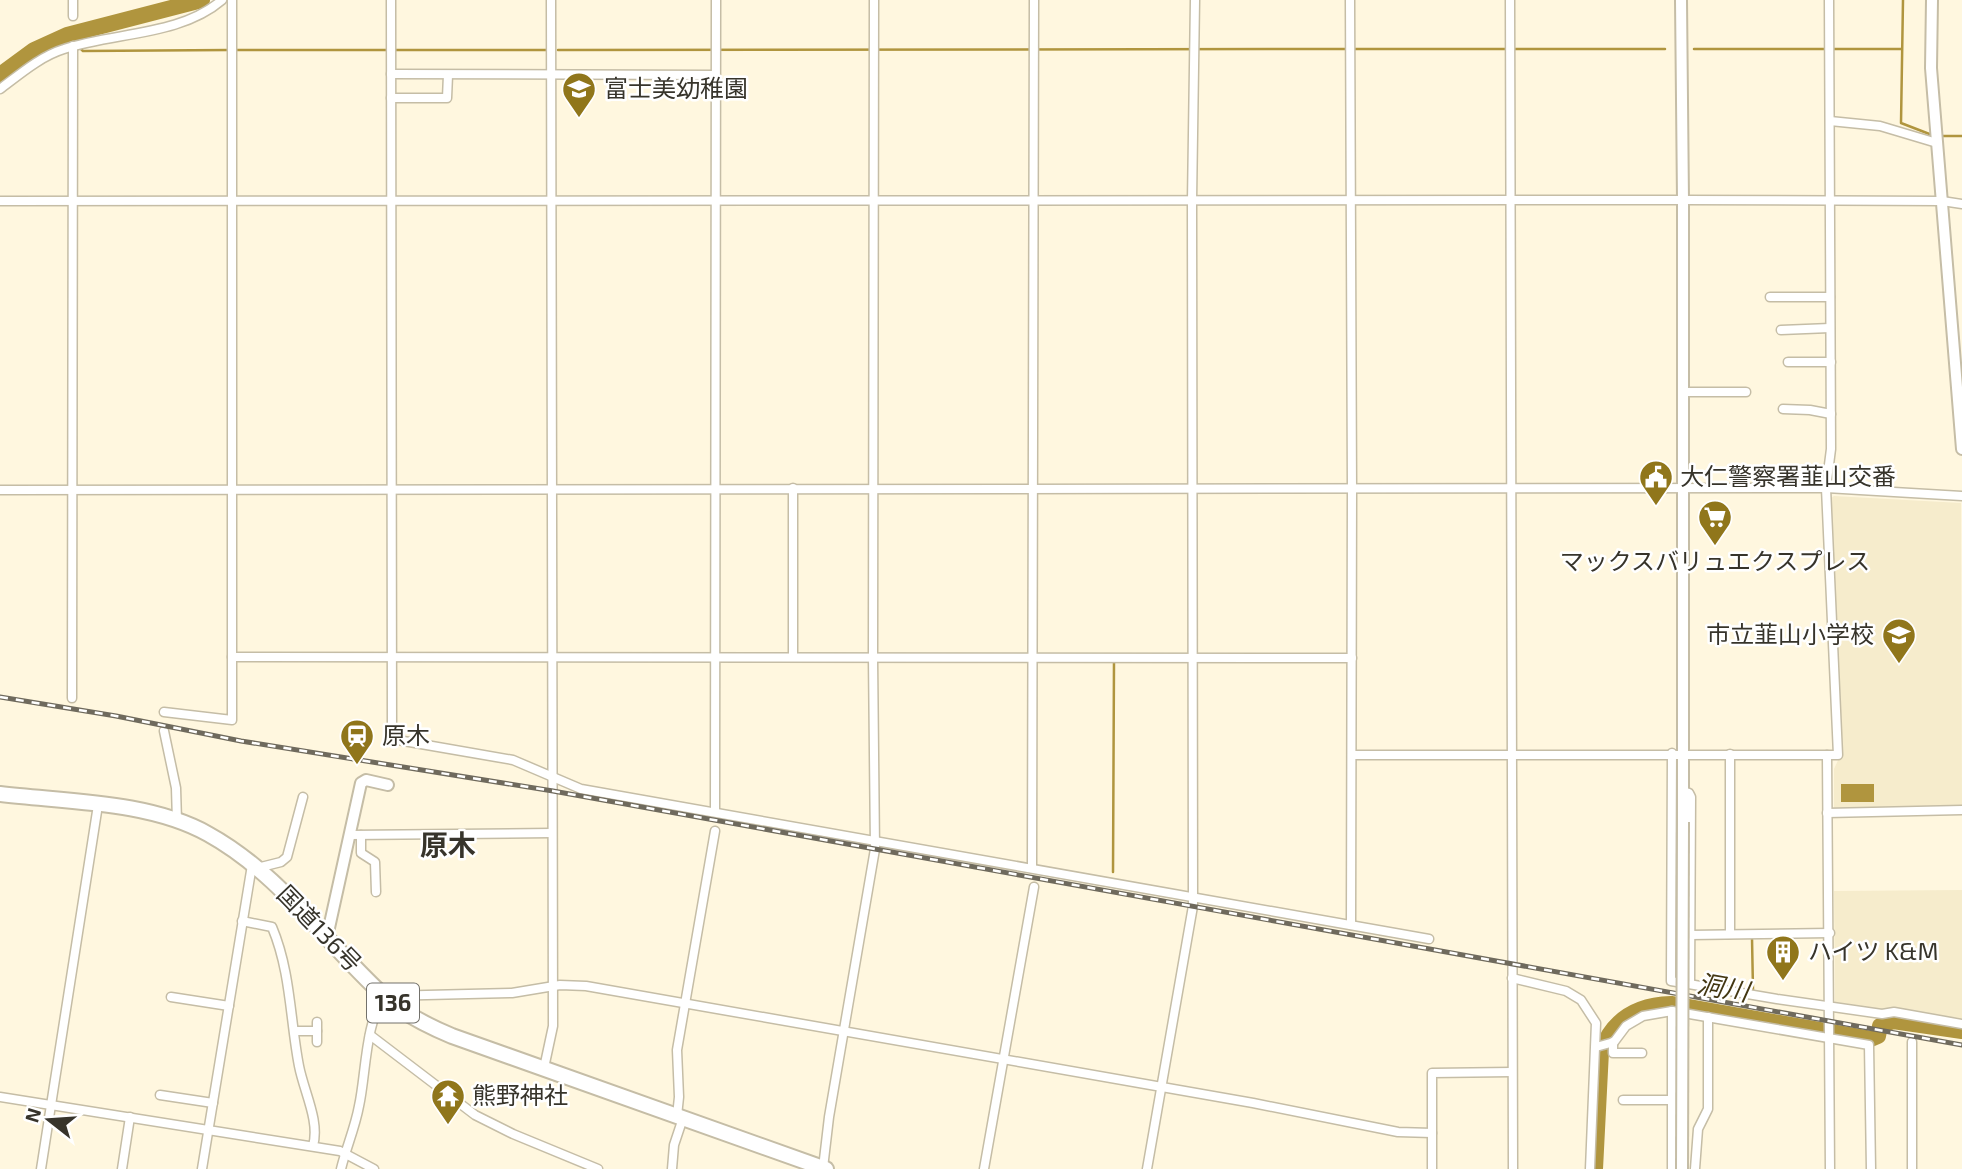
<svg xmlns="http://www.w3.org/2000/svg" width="1962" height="1169" font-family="'Exo 2','Noto Sans JP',sans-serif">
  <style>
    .built { fill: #f6eccc }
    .water { fill: #b0953e }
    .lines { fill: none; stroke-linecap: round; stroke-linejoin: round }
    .stream { stroke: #b0953e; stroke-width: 2.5 }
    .river { stroke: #b0953e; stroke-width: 16 }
    .street-casing { stroke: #c5bda6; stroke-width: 11 }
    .secondary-casing { stroke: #c5bda6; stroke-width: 14 }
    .highway-casing { stroke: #c5bda6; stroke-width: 18 }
    .street { stroke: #fff; stroke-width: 8 }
    .secondary { stroke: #fff; stroke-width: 10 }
    .highway { stroke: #fff; stroke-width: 14 }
    .rail-casing { stroke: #6f6a5d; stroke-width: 5 }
    .rail { stroke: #fff; stroke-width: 2.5; stroke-dasharray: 8; stroke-linecap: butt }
    .secondary-bridge-casing { stroke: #c5bda6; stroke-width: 14; stroke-linecap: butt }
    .secondary-bridge { stroke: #fff; stroke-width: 10 }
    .labels { text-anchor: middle; stroke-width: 5; stroke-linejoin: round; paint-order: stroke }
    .shield { fill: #fff; stroke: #73716b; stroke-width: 2 }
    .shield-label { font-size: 23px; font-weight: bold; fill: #37342b }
    .poi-label { font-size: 24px; fill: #37342b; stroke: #fff; text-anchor: start }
    .street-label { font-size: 24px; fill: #37342b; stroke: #fff }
    .water-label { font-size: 26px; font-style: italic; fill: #433712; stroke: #fff }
    .quarter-label { font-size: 28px; font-weight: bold; fill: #37342b; stroke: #fff }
  </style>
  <rect width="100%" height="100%" fill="#fff7df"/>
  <g class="built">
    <path d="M1834,496L1961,503L1962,807L1834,809V769L1840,756L1827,501Z"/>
    <path d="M1962,890V1021L1835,1002L1834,891Z"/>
  </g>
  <rect class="water" x="1841" y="784" width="33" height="18"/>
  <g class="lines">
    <g class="stream">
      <path d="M1903,0L1901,123L1932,135"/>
      <path d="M67,35L83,51L229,50"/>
      <path d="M1354,49H1665"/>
      <path d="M1694,49H1901"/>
      <path d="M235,50H547"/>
      <path d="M558,50L1347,49"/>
      <path d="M1939,136H1962"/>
      <path d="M1113,872L1114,660"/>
      <path d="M1752,938L1753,990"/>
    </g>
    <g class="river">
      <path d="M0,75L34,50L67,35L202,0"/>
      <path d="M1595,1169L1601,1051C1613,1019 1637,1005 1671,1004L1871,1039L1878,1036L1880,1026L1893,1021L1962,1031"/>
    </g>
    <g class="street-casing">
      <g id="street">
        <path d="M73,0V16"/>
        <path d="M391,0L392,739L513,760L581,789L1429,939"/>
        <path d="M1350,0L1352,490L1351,925"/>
        <path d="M1510,0L1513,1169"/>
        <path d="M391,74L715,75"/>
        <path d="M0,89C20,74 41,56 64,49C115,32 180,36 222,0"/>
        <path d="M391,98H447L448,75"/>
        <path d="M1830,121L1880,126L1937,143"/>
        <path d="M0,201L1683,200L1942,201L1962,204"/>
        <path d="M1770,297H1830"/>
        <path d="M1781,330L1830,328"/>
        <path d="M1788,362H1831"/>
        <path d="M1682,392H1746"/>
        <path d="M1783,409L1810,410L1831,414"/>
        <path d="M793,488V657"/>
        <path d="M0,490L1826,488L1962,496"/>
        <path d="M232,657L1352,658"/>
        <path d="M72,698L73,46"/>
        <path d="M164,712L232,720V0"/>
        <path d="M164,731L176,788L177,821"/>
        <path d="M1672,753L1671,981L1777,999L1882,1014L1894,1012L1962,1024"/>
        <path d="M1352,755H1838L1826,488L1831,449L1829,0"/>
        <path d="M1827,755L1830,1169"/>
        <path d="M1683,791L1689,793L1691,797L1690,984"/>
        <path d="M715,811L716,0"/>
        <path d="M1827,813L1962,810"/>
        <path d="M350,835L552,833"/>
        <path d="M361,835V853L375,862L376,892"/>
        <path d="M1032,867L1034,0"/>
        <path d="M257,868L281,862L287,857L303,797"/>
        <path d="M242,921L272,927C291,972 290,1020 299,1066C304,1092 320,1121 313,1146"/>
        <path d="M1730,934V754"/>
        <path d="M1690,935L1830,933"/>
        <path d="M1512,978L1566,991L1581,1000L1596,1023L1590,1169"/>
        <path d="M171,997L229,1006"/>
        <path d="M1672,1011V1169"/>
        <path d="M295,1031H317"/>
        <path d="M370,1035L475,1115L513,1134L598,1169"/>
        <path d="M317,1042V1022"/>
        <path d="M1613,1042V1053H1642"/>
        <path d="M1912,1042V1169"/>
        <path d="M1596,1047L1614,1042L1626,1026L1643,1016L1672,1011L1869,1045L1871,1169"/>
        <path d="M544,1068L553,1026L551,0"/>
        <path d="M160,1095L213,1103"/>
        <path d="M0,1097L340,1151L374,1169"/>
        <path d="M1623,1100H1672"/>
        <path d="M677,1116L679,1097L677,1050L715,831"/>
        <path d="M823,1168L829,1117L875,849L873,657L874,0"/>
        <path d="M41,1169L98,805"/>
        <path d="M122,1169L130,1117"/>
        <path d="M202,1169L252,865"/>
        <path d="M341,1169C346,1148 355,1128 359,1106C366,1075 365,1021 385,996L512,993L560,985L586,986L1253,1103L1398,1132L1432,1133"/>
        <path d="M672,1169L674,1145L683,1118"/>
        <path d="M984,1169L1034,887"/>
        <path d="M1147,1169L1193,906L1192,201L1195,0"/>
        <path d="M1432,1169V1073L1512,1072"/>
        <path d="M1695,1169L1698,1129L1708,1109V1017"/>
      </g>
    </g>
    <g class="secondary-casing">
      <g id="secondary">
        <path d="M1681,0L1683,200V822"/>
        <path d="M1932,0L1931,68L1962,449"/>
        <path d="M327,937L361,783L366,780L388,785"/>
      </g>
    </g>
    <g class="highway-casing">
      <path id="highway" d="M0,794C66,802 149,801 208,834C279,873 325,942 384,996C403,1014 428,1026 452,1036L826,1169"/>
    </g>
    <use href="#street" class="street"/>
    <use href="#secondary" class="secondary"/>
    <use href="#highway" class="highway"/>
    <g class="rail-casing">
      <path id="rail" d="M0,697L116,716L241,741L553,791L875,849L1962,1045"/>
    </g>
    <use href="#rail" class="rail"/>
    <g class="secondary-bridge-casing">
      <path id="secondary-bridge" d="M1682,1169L1683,822"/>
    </g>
    <use href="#secondary-bridge" class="secondary-bridge"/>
  </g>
  <defs>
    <g id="school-pin" transform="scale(1.75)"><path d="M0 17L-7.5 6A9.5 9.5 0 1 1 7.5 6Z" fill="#90761b" stroke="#fff"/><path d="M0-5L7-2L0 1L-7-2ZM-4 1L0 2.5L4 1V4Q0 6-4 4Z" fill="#fff"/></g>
    <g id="civic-pin" transform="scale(1.75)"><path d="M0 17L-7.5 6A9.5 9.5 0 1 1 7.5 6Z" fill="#90761b" stroke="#fff"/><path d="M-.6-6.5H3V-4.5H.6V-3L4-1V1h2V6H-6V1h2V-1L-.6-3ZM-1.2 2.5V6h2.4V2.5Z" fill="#fff"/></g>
    <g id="supermarket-pin" transform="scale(1.75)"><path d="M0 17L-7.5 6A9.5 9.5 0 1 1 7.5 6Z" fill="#90761b" stroke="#fff"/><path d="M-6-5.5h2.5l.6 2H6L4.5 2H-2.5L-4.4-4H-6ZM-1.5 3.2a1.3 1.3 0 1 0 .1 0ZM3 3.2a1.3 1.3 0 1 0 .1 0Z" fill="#fff"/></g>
    <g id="station-pin" transform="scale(1.75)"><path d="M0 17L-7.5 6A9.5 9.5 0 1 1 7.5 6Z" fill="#90761b" stroke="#fff"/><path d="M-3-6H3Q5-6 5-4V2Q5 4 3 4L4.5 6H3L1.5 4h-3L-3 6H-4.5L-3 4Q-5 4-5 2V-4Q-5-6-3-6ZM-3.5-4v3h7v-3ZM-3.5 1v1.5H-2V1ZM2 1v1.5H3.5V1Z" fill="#fff"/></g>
    <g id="building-pin" transform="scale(1.75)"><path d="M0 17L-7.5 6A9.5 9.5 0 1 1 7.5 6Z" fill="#90761b" stroke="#fff"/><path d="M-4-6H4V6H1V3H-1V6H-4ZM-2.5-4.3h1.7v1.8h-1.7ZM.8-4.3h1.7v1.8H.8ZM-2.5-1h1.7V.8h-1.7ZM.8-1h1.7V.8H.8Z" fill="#fff"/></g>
    <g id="temple-pin" transform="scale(1.75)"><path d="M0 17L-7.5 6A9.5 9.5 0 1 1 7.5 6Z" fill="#90761b" stroke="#fff"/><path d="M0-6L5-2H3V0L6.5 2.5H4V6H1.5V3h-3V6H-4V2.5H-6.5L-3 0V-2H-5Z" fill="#fff"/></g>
  </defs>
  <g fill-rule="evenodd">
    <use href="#school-pin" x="579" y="89"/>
    <use href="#civic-pin" x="1656" y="477"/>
    <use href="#supermarket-pin" x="1715" y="517"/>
    <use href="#school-pin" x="1899" y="635"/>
    <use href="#station-pin" x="357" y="736"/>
    <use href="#building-pin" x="1783" y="952"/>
    <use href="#temple-pin" x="448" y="1096"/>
  </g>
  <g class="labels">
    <rect class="shield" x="367" y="983.5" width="52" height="39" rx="5"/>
    <g class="shield-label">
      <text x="393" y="1011">136</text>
    </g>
    <g class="poi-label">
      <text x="604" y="97">富士美幼稚園</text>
      <text x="1680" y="485">大仁警察署韮山交番</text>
      <text x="1715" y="570" text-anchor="middle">マックスバリュエクスプレス</text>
      <text x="1874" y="643" text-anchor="end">市立韮山小学校</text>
      <text x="382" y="744">原木</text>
      <text x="1808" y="960">ハイツ K&amp;M</text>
      <text x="472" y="1104">熊野神社</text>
    </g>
    <g class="street-label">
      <text transform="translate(319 929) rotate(46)" y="8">国道136号</text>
    </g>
    <g class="water-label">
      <text transform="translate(1723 988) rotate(10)" y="9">洞川</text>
    </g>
    <g class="quarter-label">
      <text x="448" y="855">原木</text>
    </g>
  </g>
  <g transform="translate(49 1120) rotate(287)" stroke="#ffffff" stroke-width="5" paint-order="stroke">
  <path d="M0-5L12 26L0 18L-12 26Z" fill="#37342b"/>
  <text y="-10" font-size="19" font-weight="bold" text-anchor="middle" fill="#37342b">N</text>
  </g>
</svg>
